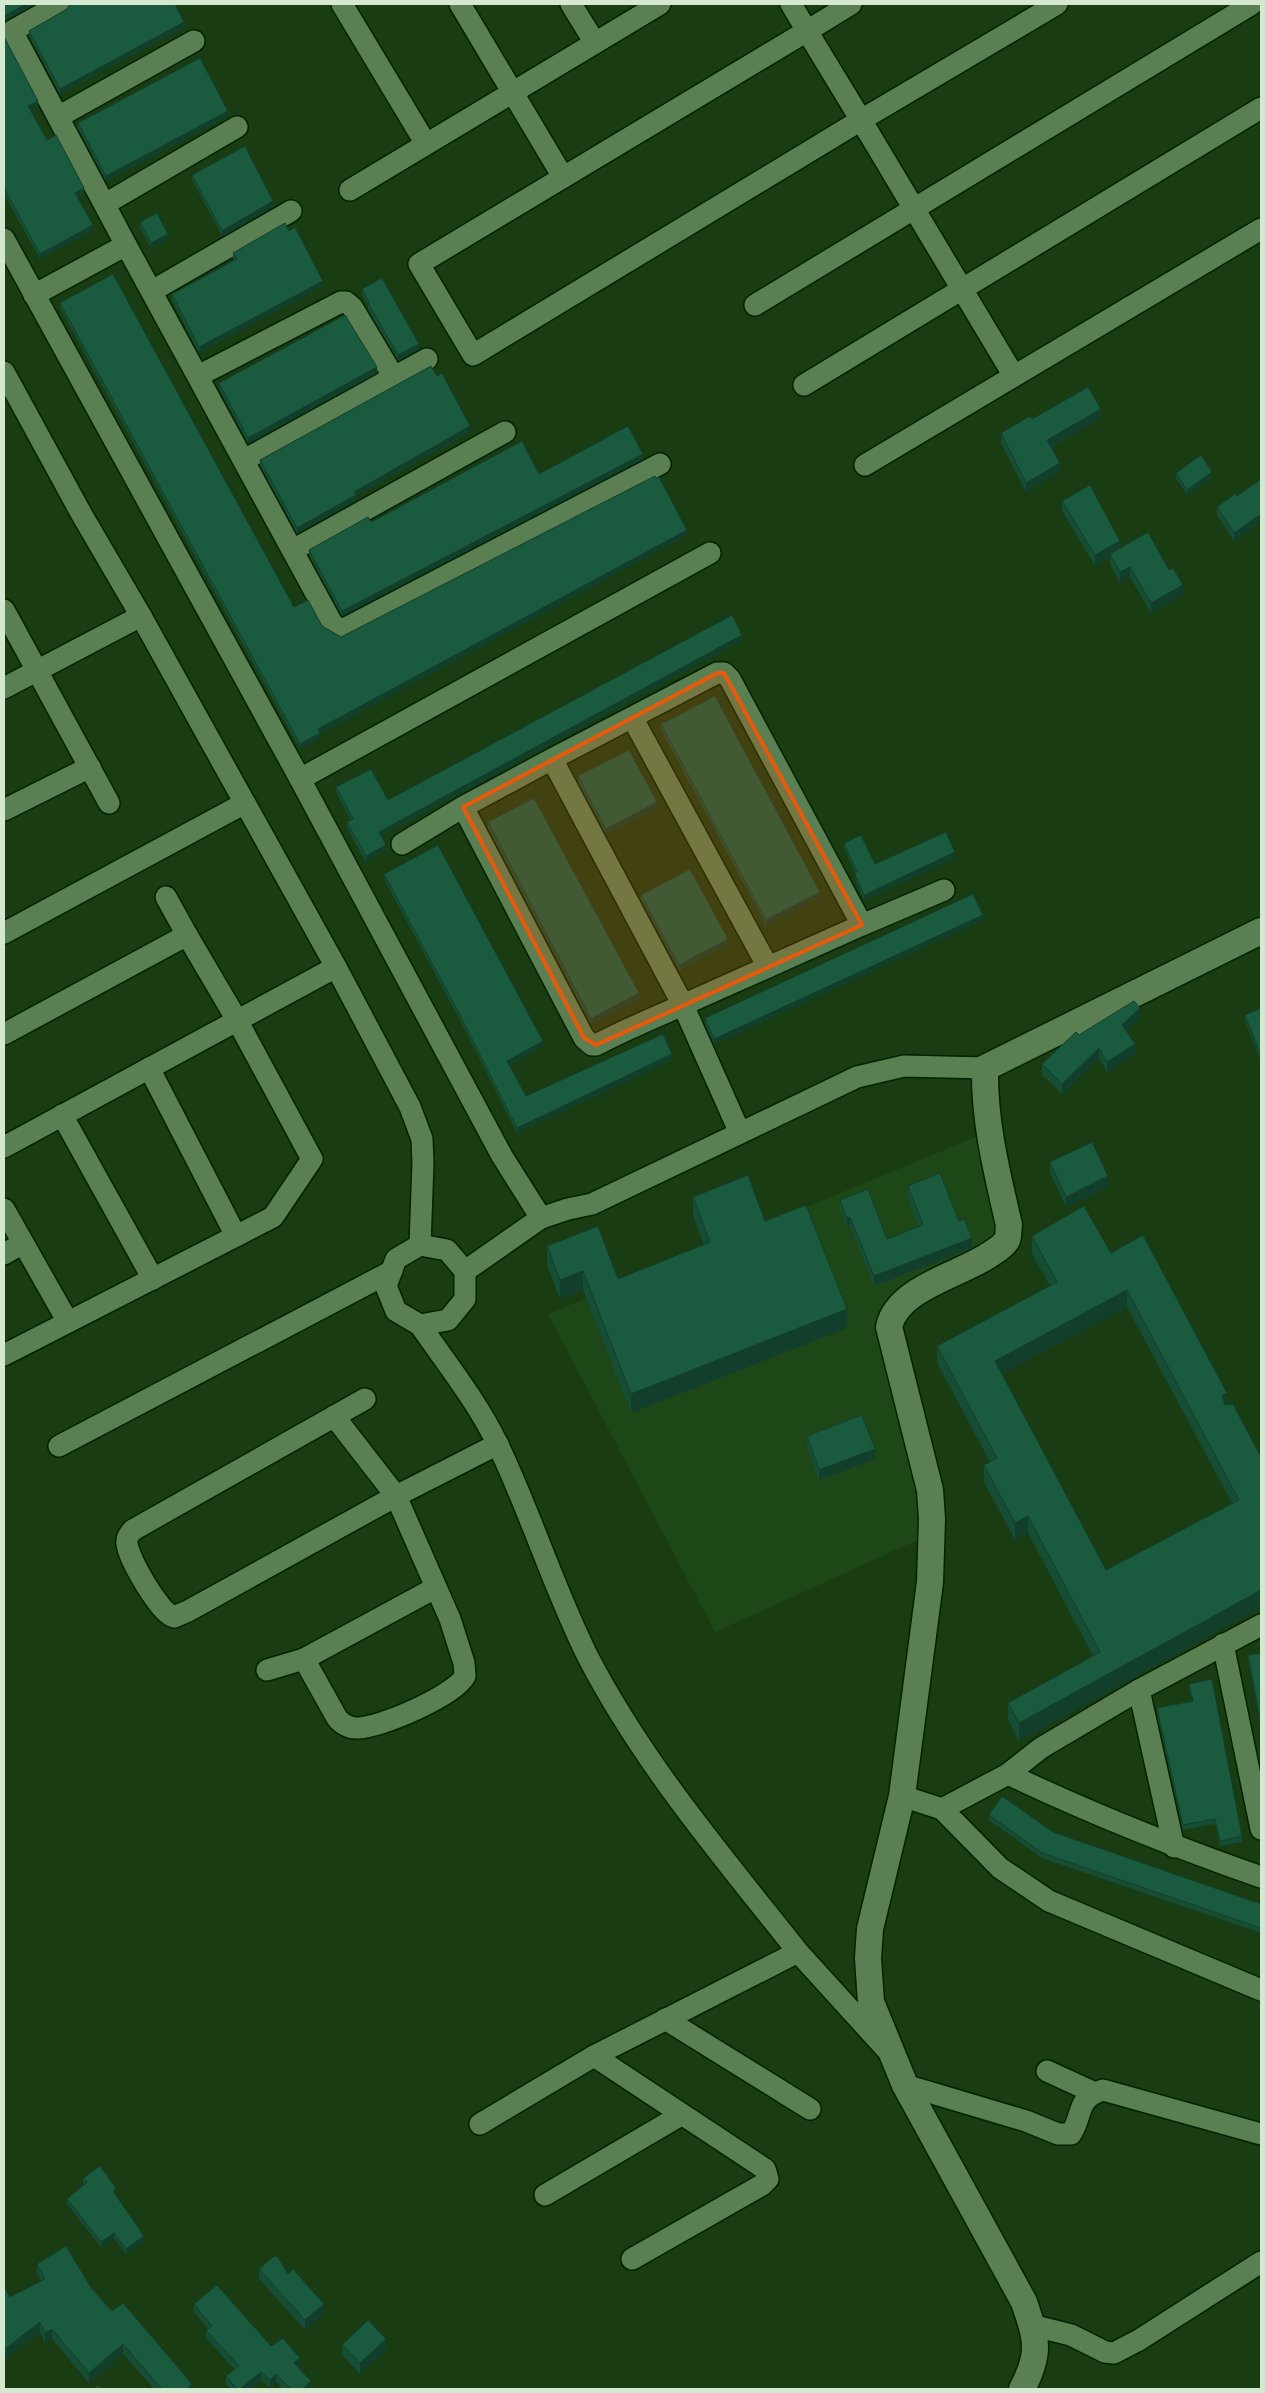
<svg xmlns="http://www.w3.org/2000/svg" width="1265" height="2393" font-family="'Golos Text',sans-serif">
  <style>
    .built { fill: #1e4717 }
    .lines { fill: none; stroke-linecap: round; stroke-linejoin: round }
    .minor-casing { stroke: #002300; stroke-width: 24 }
    .tertiary-casing { stroke: #002300; stroke-width: 29 }
    .minor { stroke: #597f52; stroke-width: 21 }
    .tertiary { stroke: #597f52; stroke-width: 26 }
    .wall { fill: #164d35; fill-rule: evenodd }
    .shaded-wall { fill: #123f2b }
    .building { fill: #1a5a3e; stroke: #123f2b; fill-rule: evenodd }
    .marked { fill: #e8590c; fill-opacity: 0.2; stroke: #e8590c; stroke-width: 4; stroke-linejoin: round }
  </style>
  <rect width="100%" height="100%" fill="#193c13"/>
  <path class="built" d="M978,1136L1004,1239L889,1315L942,1529L715,1632L548,1314Z"/>
  <g class="lines">
    <g class="minor-casing">
      <g id="minor">
        <path d="M60,4L12,31L126,245"/>
        <path d="M342,4L426,144"/>
        <path d="M460,4L563,177"/>
        <path d="M571,4L595,43"/>
        <path d="M791,4L807,31L419,264L473,355L861,120L807,31L851,4"/>
        <path d="M58,117L194,41"/>
        <path d="M350,190L660,4"/>
        <path d="M105,204L237,127"/>
        <path d="M4,239L300,779L502,1156L541,1218L568,1209L592,1204L857,1077L904,1066L985,1068"/>
        <path d="M152,291L291,211"/>
        <path d="M34,295L126,245L333,625L342,630L660,464"/>
        <path d="M755,305L1252,4"/>
        <path d="M4,372L82,515L141,616L336,967L410,1107L422,1139L423,1163L420,1245"/>
        <path d="M198,376L341,302H346L352,307L389,369L390,375L387,380"/>
        <path d="M1014,376L861,120L1057,4"/>
        <path d="M804,385L1261,108"/>
        <path d="M244,460L427,359"/>
        <path d="M865,465L1261,229"/>
        <path d="M293,550L505,432"/>
        <path d="M4,610L109,803"/>
        <path d="M4,688L141,616"/>
        <path d="M633,719L768,967"/>
        <path d="M552,759L717,673H724L730,679L862,925C806,950 750,975 694,1000C661,1015 628,1028 596,1045H592L584,1038L463,807L552,759L683,1005L740,1133"/>
        <path d="M300,779L710,553"/>
        <path d="M4,810L90,767"/>
        <path d="M402,844L463,807"/>
        <path d="M166,897L187,935"/>
        <path d="M862,925L944,890"/>
        <path d="M4,933L245,803"/>
        <path d="M4,1034L187,935L237,1020L312,1159L273,1217L4,1355"/>
        <path d="M149,1068L236,1236"/>
        <path d="M62,1115L153,1279"/>
        <path d="M4,1147L336,967"/>
        <path d="M4,1209L68,1322"/>
        <path d="M420,1245L447,1250L465,1271V1299L448,1320L420,1325L396,1311L386,1286L396,1259Z"/>
        <path d="M4,1254L23,1243"/>
        <path d="M465,1271L541,1218"/>
        <path d="M420,1325C447,1364 478,1403 498,1445C531,1514 554,1589 588,1657C644,1765 723,1857 798,1952"/>
        <path d="M365,1399L133,1530C129,1534 126,1539 127,1544C129,1559 160,1614 174,1617L188,1611L396,1496L498,1444"/>
        <path d="M59,1446L392,1271"/>
        <path d="M1223,1644L1261,1829"/>
        <path d="M304,1659L435,1588"/>
        <path d="M267,1670L304,1659L337,1718C342,1724 349,1728 357,1728C380,1728 454,1696 465,1676L464,1663L450,1619L396,1496L334,1416"/>
        <path d="M1139,1690L1174,1847"/>
        <path d="M1008,1774C1090,1813 1175,1847 1261,1877"/>
        <path d="M902,1796L942,1809L1000,1868L1049,1901L1261,1990"/>
        <path d="M942,1809L1008,1774L1041,1748L1139,1690L1261,1625"/>
        <path d="M665,2019L810,2109"/>
        <path d="M594,2056L765,2169L768,2179L762,2185L632,2259"/>
        <path d="M1047,2071L1095,2093"/>
        <path d="M905,2085L1026,2121L1058,2134H1071C1084,2114 1075,2099 1103,2090L1261,2134"/>
        <path d="M480,2124L594,2056L798,1952L887,2050"/>
        <path d="M545,2195L681,2115"/>
        <path d="M1031,2325L1071,2335L1105,2352L1114,2353L1139,2340L1261,2262"/>
      </g>
    </g>
    <g class="tertiary-casing">
      <path id="tertiary" d="M1022,2389C1041,2353 1037,2340 1024,2302L905,2085L871,2002L868,1958L870,1929L902,1796L930,1582L932,1519L930,1490L889,1327C897,1288 960,1275 989,1255C995,1251 1003,1247 1007,1240C1009,1237 1008,1230 1009,1225C997,1173 984,1122 985,1068L1261,931"/>
    </g>
    <use href="#minor" class="minor"/>
    <use href="#tertiary" class="tertiary"/>
  </g>
  <g class="wall">
    <path d="M67,9L184,27L60,94L29,36V31Z"/>
    <path d="M4,37L38,106L30,110L47,140L84,193L78,197L93,230L40,259L4,194Z"/>
    <path d="M228,116L106,181L78,128V123Z"/>
    <path d="M192,175L273,207L222,236L192,180Z"/>
    <path d="M140,222L168,239L151,248L140,228Z"/>
    <path d="M289,231L323,286L199,353L172,300V294L234,260L233,259V253Z"/>
    <path d="M362,289L419,349L398,360L368,309V305L362,295Z"/>
    <path d="M60,303L294,607L322,626L341,637L687,535L320,734V738L300,749L60,308Z"/>
    <path d="M377,373L248,443L219,388V383Z"/>
    <path d="M1101,418L1051,447L1060,472L1026,492L1001,443V433L1032,419Z"/>
    <path d="M470,432L356,496V500L297,533L260,465V460Z"/>
    <path d="M643,459L342,616L309,555V550L371,522L539,474Z"/>
    <path d="M1176,473L1212,477L1187,495L1176,478Z"/>
    <path d="M1235,494L1234,541L1217,515V507Z"/>
    <path d="M1062,501L1120,548L1183,595L1151,613L1130,577L1120,583L1110,565V557L1095,566L1062,511Z"/>
    <path d="M742,640L381,836L386,850L366,862L347,828V822L351,820L336,792V787L388,800Z"/>
    <path d="M661,724L820,897L766,925L661,730Z"/>
    <path d="M578,776L657,808L606,834L578,782Z"/>
    <path d="M488,822L639,999L591,1024L488,828Z"/>
    <path d="M844,843L875,864L955,858L864,900L855,879V873L844,848Z"/>
    <path d="M384,874L543,1046L510,1065L526,1096L672,1060L517,1133L460,1020L384,879Z"/>
    <path d="M641,895L728,944L679,970L641,900Z"/>
    <path d="M983,920L714,1044L705,1023V1018Z"/>
    <path d="M1261,1008V1061L1245,1021V1015Z"/>
    <path d="M1140,1018L1127,1031L1135,1054L1107,1072L1099,1058L1062,1094L1042,1075V1064L1079,1035Z"/>
    <path d="M1050,1162L1108,1187L1066,1207L1050,1172Z"/>
    <path d="M908,1186L959,1221L972,1248L874,1286L850,1226L847,1227L840,1210V1200L887,1239L919,1226L908,1196Z"/>
    <path d="M693,1197L765,1221L847,1328L631,1413L583,1290L560,1299L547,1265V1246L618,1279L704,1245L693,1216Z"/>
    <path d="M1032,1236L1111,1253L1227,1405L1261,1457V1607L1019,1741L1008,1720V1703L1093,1656L1028,1533L1015,1540L984,1482V1465L990,1462L937,1363V1346L1050,1286L1032,1254ZM1127,1307L1232,1503L1106,1570L1002,1374Z"/>
    <path d="M807,1436L875,1459L819,1480L807,1446Z"/>
    <path d="M1261,1653V1728L1248,1661V1655Z"/>
    <path d="M1189,1684L1242,1836V1842L1220,1846L1215,1824L1183,1830L1157,1713V1708L1192,1701L1189,1689Z"/>
    <path d="M989,1815L1053,1832L1261,1904V1933L1042,1858L989,1820Z"/>
    <path d="M83,2178L116,2193L115,2194L144,2241L126,2254L114,2238L101,2247L67,2204V2199L84,2184L83,2183Z"/>
    <path d="M37,2264L92,2289L112,2311L192,2389H154L123,2354L89,2383L52,2339L45,2343L40,2332L5,2359L4,2358V2287L10,2297L41,2281L37,2274Z"/>
    <path d="M259,2269L324,2314L305,2330L259,2279Z"/>
    <path d="M194,2304L271,2346L300,2366L298,2368L311,2389H283L276,2382L270,2388L261,2380L250,2389H231L226,2384V2376L234,2369L206,2338V2330L208,2329L194,2312Z"/>
    <path d="M342,2345L386,2350L360,2374L342,2355Z"/>
  </g>
  <g class="shaded-wall">
    <path d="M26,4H35L6,20L4,24V18L6,15Z"/>
    <path d="M184,22V27L60,94V89Z"/>
    <path d="M38,101V106L28,111V106Z"/>
    <path d="M228,111V116L106,181V176Z"/>
    <path d="M84,188V193L75,198V193Z"/>
    <path d="M273,201V207L222,236V231Z"/>
    <path d="M93,225V230L40,259V254Z"/>
    <path d="M168,234V239L151,248V243Z"/>
    <path d="M323,281V286L199,353V347Z"/>
    <path d="M419,344V349L398,360V355Z"/>
    <path d="M377,367V373L248,443V438Z"/>
    <path d="M1101,409V418L1047,449V440Z"/>
    <path d="M470,426V432L356,496V500L297,533V528L354,492Z"/>
    <path d="M643,454V459L342,616V611Z"/>
    <path d="M1060,463V472L1026,492V483Z"/>
    <path d="M1212,472V477L1187,495V490Z"/>
    <path d="M1261,514V522L1234,541V533Z"/>
    <path d="M687,530V535L320,734V738L300,749V744L318,729Z"/>
    <path d="M1120,541V551L1110,554V557L1095,566V555Z"/>
    <path d="M1130,567V577L1120,583V572Z"/>
    <path d="M1183,585V595L1151,613V603Z"/>
    <path d="M742,635V640L379,837V832Z"/>
    <path d="M657,802V808L606,834V829Z"/>
    <path d="M386,845V850L366,862V856Z"/>
    <path d="M955,852V858L864,900V895Z"/>
    <path d="M820,892V897L766,925V920Z"/>
    <path d="M983,915V920L714,1044V1039Z"/>
    <path d="M728,939V944L679,970V965Z"/>
    <path d="M639,993V999L591,1024V1019Z"/>
    <path d="M1140,1008V1018L1122,1036V1025Z"/>
    <path d="M543,1041V1046L507,1066V1061Z"/>
    <path d="M1135,1044V1054L1107,1072V1062Z"/>
    <path d="M1099,1048V1058L1062,1094V1084Z"/>
    <path d="M672,1054V1060L517,1133V1128Z"/>
    <path d="M1108,1176V1187L1066,1207V1197Z"/>
    <path d="M850,1217V1226L847,1227V1218Z"/>
    <path d="M972,1238V1248L874,1286V1276Z"/>
    <path d="M583,1271V1290L560,1299V1280Z"/>
    <path d="M1127,1290V1307L995,1378V1361Z"/>
    <path d="M847,1309V1328L631,1413V1394Z"/>
    <path d="M1227,1393V1410L1222,1412V1395Z"/>
    <path d="M875,1449V1459L819,1480V1470Z"/>
    <path d="M1028,1516V1533L1015,1540V1523Z"/>
    <path d="M1261,1590V1607L1019,1741V1723Z"/>
    <path d="M114,2233V2238L101,2247V2242Z"/>
    <path d="M144,2236V2241L126,2254V2249Z"/>
    <path d="M324,2304V2314L305,2330V2320Z"/>
    <path d="M40,2322V2332L5,2359V2349Z"/>
    <path d="M52,2329V2339L45,2343V2333Z"/>
    <path d="M386,2339V2350L360,2374V2363Z"/>
    <path d="M123,2344V2354L89,2383V2373Z"/>
    <path d="M300,2358V2366L294,2372V2363Z"/>
    <path d="M261,2372V2380L250,2389H240Z"/>
    <path d="M276,2374V2382L270,2388V2380Z"/>
    <path d="M311,2381V2389H302Z"/>
    <path d="M192,2384V2389H187Z"/>
  </g>
  <g class="building">
    <path d="M4,4H26L6,15L4,18Z"/>
    <path d="M70,4H175L184,22L60,89L29,31L67,9Z"/>
    <path d="M4,37L38,101L28,106L47,140L56,135L84,188L75,193L93,225L40,254L4,188Z"/>
    <path d="M200,58L228,111L106,176L78,123Z"/>
    <path d="M245,146L273,201L222,231L192,175Z"/>
    <path d="M157,213L168,234L151,243L140,222Z"/>
    <path d="M285,223L289,231L295,227L323,281L199,347L172,294L237,259L233,253Z"/>
    <path d="M113,274L294,607L308,600L322,626L341,637L655,476L656,478L659,477L687,530L318,729L320,733L300,744L60,303Z"/>
    <path d="M382,278L419,344L398,355L368,303H369L362,289Z"/>
    <path d="M345,315L377,367L248,438L219,383Z"/>
    <path d="M431,366L437,376L442,373L470,426L354,492L356,495L297,528L260,460Z"/>
    <path d="M1088,387L1101,409L1047,440L1060,463L1026,483L1001,433L1030,416L1032,419Z"/>
    <path d="M628,426L643,454L342,611L309,550L368,517L371,522L375,520L522,441L539,474Z"/>
    <path d="M1201,455L1212,472L1187,490L1176,473Z"/>
    <path d="M1261,479V514L1234,533L1217,507L1235,494L1237,496Z"/>
    <path d="M1090,485L1120,541L1095,555L1062,501Z"/>
    <path d="M1148,532L1169,570L1173,568L1183,585L1151,603L1130,567L1120,572L1110,554Z"/>
    <path d="M732,615L742,635L379,832L386,845L366,856L347,822L353,819L336,787L371,769L388,800Z"/>
    <path d="M715,696L820,892L766,920L661,724Z"/>
    <path d="M629,750L657,802L606,829L578,776Z"/>
    <path d="M534,798L639,993L591,1019L488,822Z"/>
    <path d="M946,832L955,852L864,895L855,874L857,872L844,843L861,835L875,864Z"/>
    <path d="M438,845L543,1041L507,1061L526,1096L663,1034L672,1054L517,1128L460,1015L384,874Z"/>
    <path d="M690,869L728,939L679,965L641,895Z"/>
    <path d="M973,894L983,915L714,1039L705,1018Z"/>
    <path d="M1134,1001L1140,1008L1122,1025L1135,1044L1107,1062L1099,1048L1062,1084L1042,1064L1076,1032L1079,1035Z"/>
    <path d="M1261,1008V1055L1245,1015Z"/>
    <path d="M1092,1142L1108,1176L1066,1197L1050,1162Z"/>
    <path d="M940,1173L959,1221L964,1219L972,1238L874,1276L850,1217L847,1218L840,1200L868,1189L887,1239L923,1225L908,1186Z"/>
    <path d="M748,1175L765,1221L806,1205L847,1309L631,1394L583,1271L560,1280L547,1246L598,1226L618,1279L710,1242L693,1197Z"/>
    <path d="M1084,1206L1111,1253L1143,1235L1227,1393L1222,1395L1225,1405L1233,1404L1261,1457V1590L1019,1723L1008,1703L1100,1652L1028,1516L1015,1523L984,1465L997,1458L937,1346L1057,1282L1032,1236ZM1127,1290L1239,1500L1106,1570L995,1361Z"/>
    <path d="M862,1415L875,1449L819,1470L807,1436Z"/>
    <path d="M1261,1653V1723L1248,1655Z"/>
    <path d="M1212,1679L1242,1836L1220,1841L1215,1819L1183,1825L1157,1708L1193,1701L1189,1684Z"/>
    <path d="M1002,1796L1053,1832L1261,1904V1928L1042,1853L989,1815Z"/>
    <path d="M100,2166L116,2188L113,2191L144,2236L126,2249L114,2233L101,2242L67,2199L87,2182L83,2178Z"/>
    <path d="M66,2246L92,2289L112,2311L123,2303L192,2384L187,2389H162L123,2344L89,2373L52,2329L45,2333L40,2322L5,2349L4,2348V2287L10,2297L45,2279L37,2264Z"/>
    <path d="M274,2256L278,2257L288,2274L293,2269L324,2304L305,2320L259,2269Z"/>
    <path d="M217,2285L271,2346L283,2338L300,2358L294,2363L311,2381L302,2389H291L276,2374L270,2380L261,2372L240,2389H237L226,2376L239,2366L206,2330L212,2326L194,2304Z"/>
    <path d="M368,2320L386,2339L360,2363L342,2345Z"/>
    <path d="M98,2385L101,2389H93Z"/>
  </g>
  <path class="marked" d="M717,673H724L862,925L596,1045L584,1038L463,807Z"/>
  <rect width="1265" height="2393" fill="none" stroke="#d4e9d0" stroke-width="10"/>
</svg>
